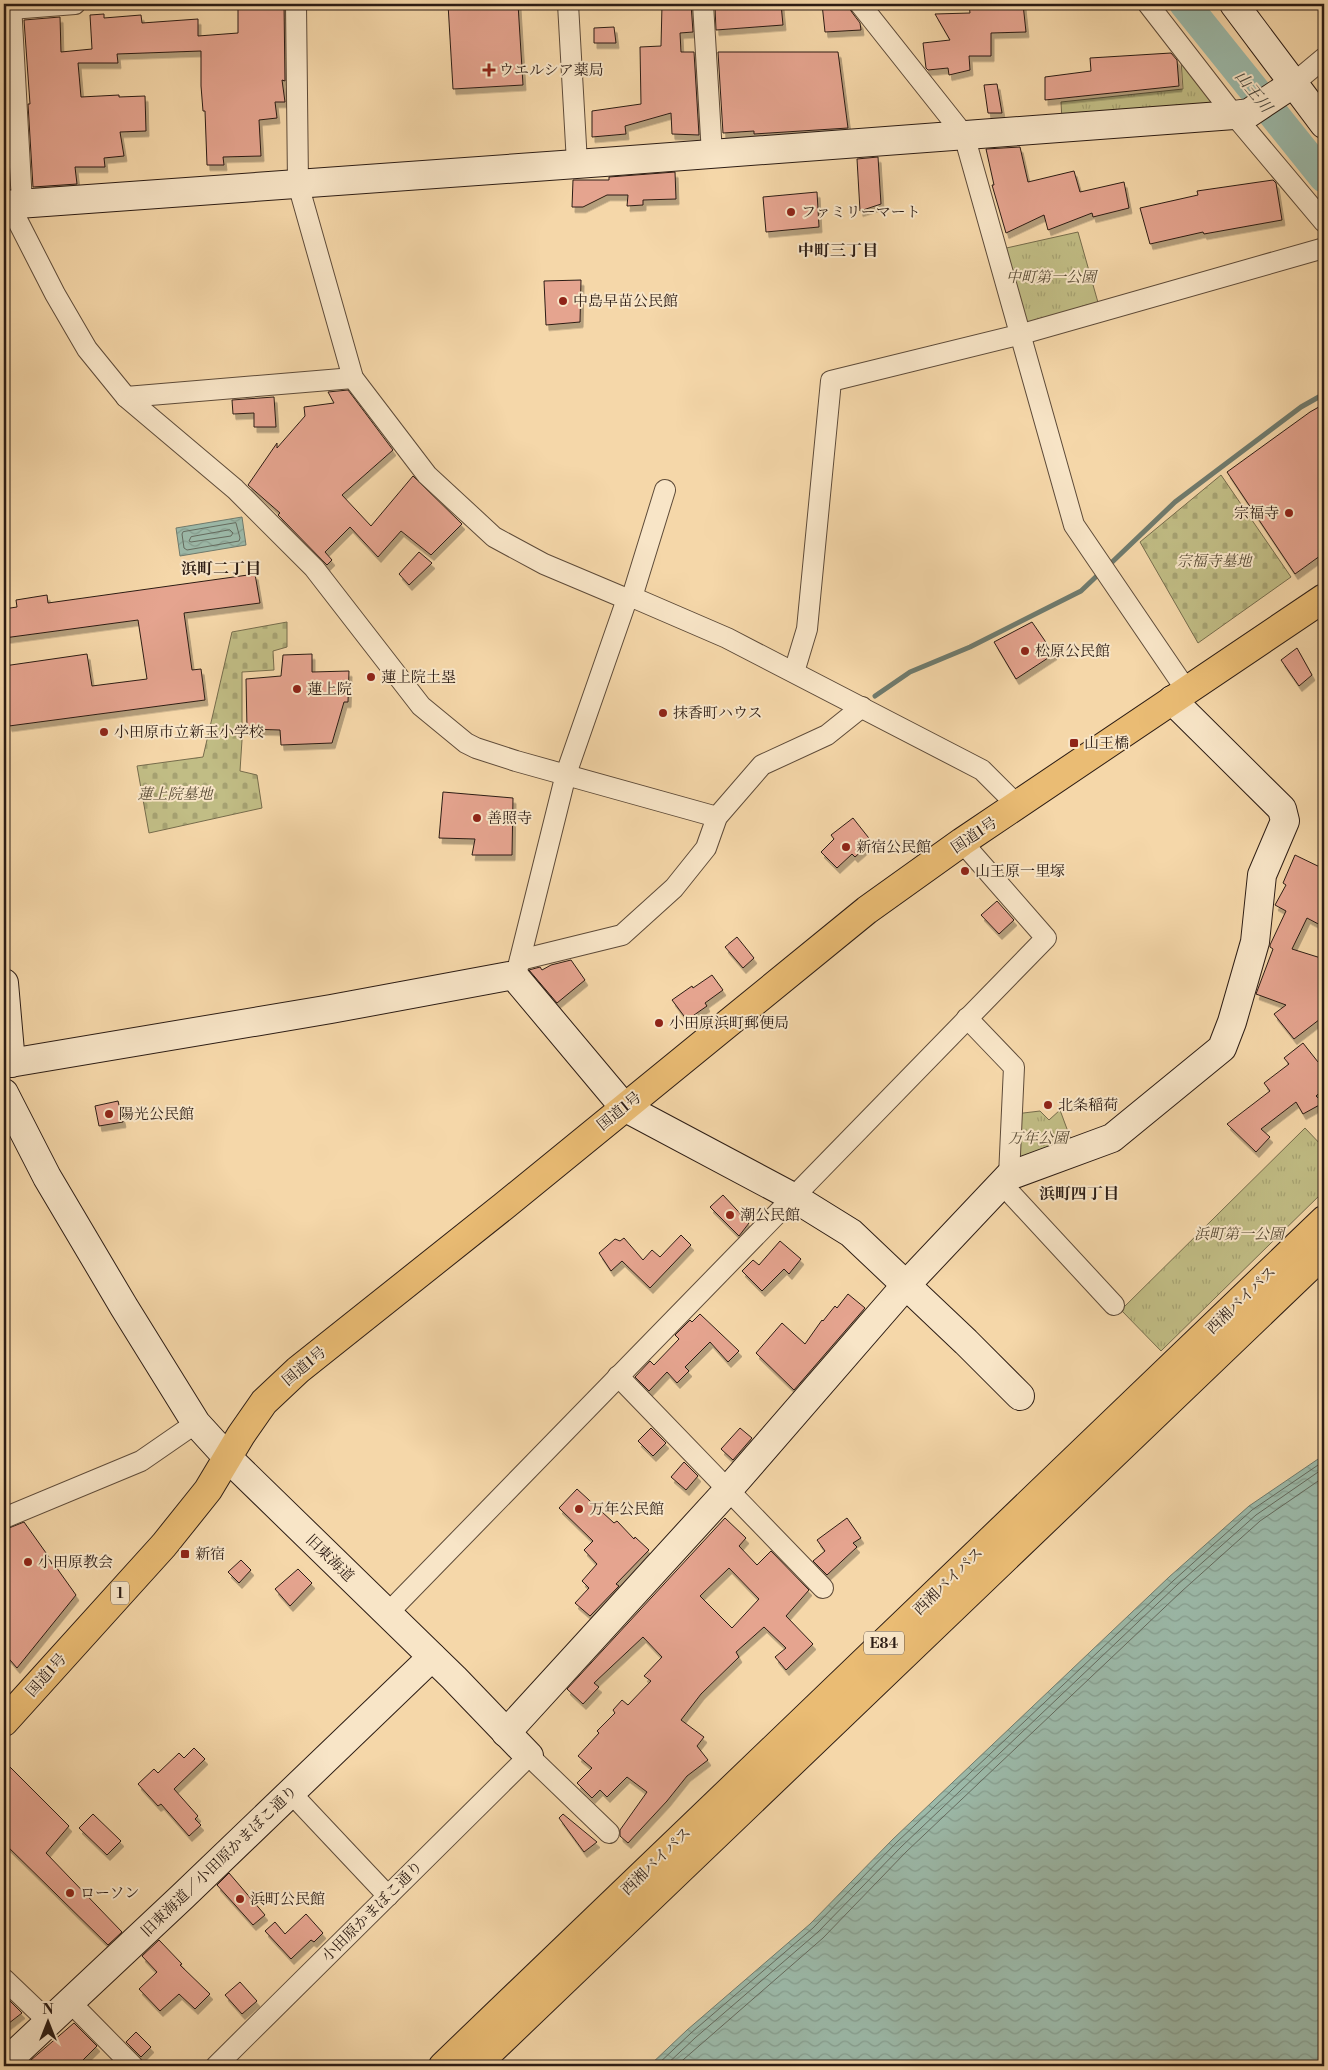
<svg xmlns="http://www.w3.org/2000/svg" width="1328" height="2070" font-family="'Libre Bodoni','Noto Serif JP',serif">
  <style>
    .cemetery { fill: url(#cemetery-stones); stroke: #766c4c }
    .park { fill: url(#park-tufts); stroke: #766c4c }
    .water { fill: url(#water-waves); stroke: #6f7b6e }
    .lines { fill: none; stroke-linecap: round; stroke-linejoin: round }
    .shore { stroke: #646b5f; stroke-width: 1 }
    .stream { stroke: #6f7b6e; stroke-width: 5 }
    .river { stroke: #9cbaaa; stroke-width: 31 }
    .building { fill: #e5a48f; stroke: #2c1c14; fill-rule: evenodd; filter: url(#shadow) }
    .street-casing { stroke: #5e4b39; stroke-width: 22 }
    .secondary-casing { stroke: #2c1c14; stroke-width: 30 }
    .highway-casing { stroke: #2c1c14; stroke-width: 30 }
    .street { stroke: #f8e5c7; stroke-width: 20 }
    .secondary { stroke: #f8e5c7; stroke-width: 28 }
    .highway { stroke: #eabc74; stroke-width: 28 }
    .poi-dot { fill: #8f2418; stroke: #f8e5c7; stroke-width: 2 }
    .labels { text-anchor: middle; stroke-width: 4; stroke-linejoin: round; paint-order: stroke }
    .shield { fill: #f8e5c7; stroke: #69584a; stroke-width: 1 }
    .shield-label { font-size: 14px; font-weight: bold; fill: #2c1c14 }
    .poi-label { font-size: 15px; fill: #2c1c14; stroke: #f8e5c7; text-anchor: start }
    .park-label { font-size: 15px; font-style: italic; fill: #594c36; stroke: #f8e5c7 }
    .street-label { font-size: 15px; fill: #2c1c14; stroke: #f8e5c7 }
    .water-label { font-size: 16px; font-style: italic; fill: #4e4b41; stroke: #f8e5c7 }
    .neighbourhood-label { font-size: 16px; font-weight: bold; fill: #2c1c14; stroke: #f8e5c7 }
  </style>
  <defs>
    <pattern id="cemetery-stones" width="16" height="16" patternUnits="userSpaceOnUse" patternTransform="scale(1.25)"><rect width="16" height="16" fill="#c1bd85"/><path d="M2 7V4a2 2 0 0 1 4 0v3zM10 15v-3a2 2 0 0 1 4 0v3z" fill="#a6a272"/></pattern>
    <pattern id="park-tufts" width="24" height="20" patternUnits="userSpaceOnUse" patternTransform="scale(1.25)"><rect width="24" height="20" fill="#c1bd85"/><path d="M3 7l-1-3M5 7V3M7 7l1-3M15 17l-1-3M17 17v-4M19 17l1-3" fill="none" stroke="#a6a272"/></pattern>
    <pattern id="water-waves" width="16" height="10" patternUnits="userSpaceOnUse" patternTransform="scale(1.25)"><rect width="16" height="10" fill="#9cbaaa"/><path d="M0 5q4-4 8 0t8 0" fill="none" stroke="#879f91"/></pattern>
    <filter id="shadow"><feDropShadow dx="3" dy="5.5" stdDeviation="0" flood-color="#0004"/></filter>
  </defs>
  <rect width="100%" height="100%" fill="#f5d7a9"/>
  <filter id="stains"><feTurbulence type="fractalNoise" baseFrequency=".004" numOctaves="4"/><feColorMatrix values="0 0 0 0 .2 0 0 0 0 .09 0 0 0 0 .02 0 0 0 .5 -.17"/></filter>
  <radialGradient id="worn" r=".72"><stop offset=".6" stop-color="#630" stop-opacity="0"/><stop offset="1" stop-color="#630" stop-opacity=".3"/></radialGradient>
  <g class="cemetery">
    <path d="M1221,475L1291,577L1198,643L1140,542Z"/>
    <path d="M287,622V647L273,651L274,670L242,672V740L240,771L257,775L262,808L149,833L137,766L203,757L232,632Z"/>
  </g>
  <g class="park">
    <path d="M1181,60L1220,109L1062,121L1061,102L1183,89Z"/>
    <path d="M1078,232L1099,306L1025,328L1002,249Z"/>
    <path d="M1060,1110L1074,1148L1013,1170L1015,1114L1040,1111L1049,1120Z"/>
    <path d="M1305,1128L1324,1148V1191L1161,1351L1121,1310Z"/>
  </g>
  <g class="water">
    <path d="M242,517L246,545L180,556L176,528Z"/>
    <path d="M1324,1455V2066H649L687,2030L810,1924L893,1839L1169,1577L1249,1506Z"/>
  </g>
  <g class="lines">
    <g class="shore">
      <path d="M236,523L240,538L239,541L187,550L184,548L182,534L183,532Z"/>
      <path d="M230,530L233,533L231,536L191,542L189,541L191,537Z"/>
      <path d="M656,2066L691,2033L813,1928L897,1842L1173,1581L1252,1510L1324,1461"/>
      <path d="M665,2066L695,2038L818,1932L901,1847L1177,1585L1256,1515L1324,1468"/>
      <path d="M676,2066L823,1938L906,1852L1182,1591L1260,1521L1324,1477"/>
    </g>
    <g class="stream">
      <path d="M1108,566L1175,502L1301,407L1324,394"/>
      <path d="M875,696L910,672L970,647L1081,591L1102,571"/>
    </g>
    <path class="river" d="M1185,4L1324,177"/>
  </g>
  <g class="building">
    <path d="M284,4L285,81L282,80L285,102H275L277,118L259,120L261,156L223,157L224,165H207L205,111H203L201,86V51L117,54L118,63H78L81,97L119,95V97L145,96L146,131L120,132L124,156L104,158L105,167H75L77,184L33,187L28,104H30L24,20L60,17L61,52L92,49L90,15L104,14V18L141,15L142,23L198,19V36L238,33V5Z"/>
    <path d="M448,4H518L523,85L453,89Z"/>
    <path d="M676,4H691L693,32L680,33L681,52H694L699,135L672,134L671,113L625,126L626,134L592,137V111L641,104L640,47L661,46L662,5Z"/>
    <path d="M747,4H781L783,25L716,30L715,7H747Z"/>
    <path d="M822,4H848L851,11L860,23L861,30L825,32Z"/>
    <path d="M969,4H1023L1026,32L991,33V56H969L970,70L949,75L948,68L928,70L926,68L923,43L950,40L935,14L970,13Z"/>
    <path d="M614,27L616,43H594V28Z"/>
    <path d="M718,52H838L848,128L754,134V131L723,133Z"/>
    <path d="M1171,53L1177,60L1179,86L1045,100V77L1091,71L1090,58Z"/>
    <path d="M997,84L1002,113H988L984,85Z"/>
    <path d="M1020,147L1028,182L1074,171L1080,192L1124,182L1129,208L1093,217L1092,213L1048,230L1044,215L1006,233L992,185H994L986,149Z"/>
    <path d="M878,157L881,204L860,211L857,159Z"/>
    <path d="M675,172L676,199L643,200V205L627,206L628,195H607L583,207H572L573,180H609V177Z"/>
    <path d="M1273,180L1276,183L1282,220L1204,234L1203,232L1150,244L1140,208L1198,195L1197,191Z"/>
    <path d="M817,192L819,227L766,232L763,197Z"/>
    <path d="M581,280L580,322L546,325L544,281Z"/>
    <path d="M348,390L393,450L342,495L371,526L413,476L462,524L431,555L401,531L378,557L350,527L325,552L332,560L327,565L278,515L280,513L248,485L277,443V448L305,416L304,407L334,403L328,392Z"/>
    <path d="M274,397L276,427H254V413L233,414L232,400Z"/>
    <path d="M1324,404V553L1295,574L1227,472L1310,412Z"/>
    <path d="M419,552L432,563L409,585L399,574Z"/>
    <path d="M255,574L260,603L184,613L192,670L201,669L205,700L9,726L4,692V666L87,654L92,686L147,679L138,620L4,638V609L17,607L16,600L47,595L48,603Z"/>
    <path d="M1032,622L1054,654L1016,679L994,642Z"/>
    <path d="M1297,648L1312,675L1299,686L1281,660Z"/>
    <path d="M312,654V672L349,671L348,702H344L332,743L281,745L280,730L247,729L246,679L281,676L283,655Z"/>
    <path d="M443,792L513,798L512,855H472L475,839L439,838Z"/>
    <path d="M853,818L872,842L855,857L852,854L837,868L821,852L834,839L831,835Z"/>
    <path d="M1295,855L1324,869V927L1307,918L1292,949L1324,959V983L1320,998L1324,1003V1016L1294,1039L1274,1014L1286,1005L1256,994L1273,949L1270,947V945L1286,911L1275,905L1286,885L1283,883Z"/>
    <path d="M997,901L1014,920L999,934L981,915Z"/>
    <path d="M737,937L754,958L743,968L725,947Z"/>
    <path d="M571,960L585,980L557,1003L529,970L540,967L542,970L551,965Z"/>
    <path d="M712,975L723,990L705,1003L707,1006L687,1020L672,1000L692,986L693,988Z"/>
    <path d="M1303,1043L1318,1062L1324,1056V1089L1316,1096L1323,1103L1303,1114L1296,1102L1261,1129L1270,1137L1256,1152L1227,1124L1270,1091L1264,1083L1289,1064L1284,1058Z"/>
    <path d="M118,1101L123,1122L99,1126L95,1106Z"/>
    <path d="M723,1195L749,1223L739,1236L710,1207Z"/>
    <path d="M681,1235L691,1245L650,1288L622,1261L611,1271L599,1253L615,1239L620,1241L624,1238L643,1260L652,1250L660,1257Z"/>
    <path d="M780,1241L801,1259L789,1274L784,1269L762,1291L742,1271L753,1260L759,1265Z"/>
    <path d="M848,1294L865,1308L794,1390L756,1353L782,1323L805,1344L822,1320L823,1321L835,1306L837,1308Z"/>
    <path d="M700,1314L739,1351L728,1362L710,1342L685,1367L689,1371L677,1383L667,1372L649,1391L635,1377L650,1361L654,1365L679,1339L675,1335L690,1320L692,1322Z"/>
    <path d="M651,1428L666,1443L653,1456L638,1441Z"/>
    <path d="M740,1428L752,1438L733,1460L721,1449Z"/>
    <path d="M684,1462L698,1476L686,1490L671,1477Z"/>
    <path d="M577,1489L614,1523L617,1521L634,1539L635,1537L649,1550L616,1584L619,1586L590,1616L575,1603L589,1588L582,1581L597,1564L584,1550L593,1541L559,1508Z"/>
    <path d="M725,1518L746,1538L739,1546L757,1565L771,1551L809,1590L786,1616L813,1644L786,1670L775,1657L786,1648L764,1627L736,1652L739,1657L701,1694L681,1720L704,1737L697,1746L708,1760L687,1776L667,1801L628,1843L620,1836V1830L647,1792L627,1777L607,1797L600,1790L592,1798L577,1783L592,1768L578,1756L599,1733L597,1731L615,1713L613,1710L622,1700L628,1705L651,1681L644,1676L662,1657L643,1637L594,1683L599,1687L583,1704L567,1689ZM729,1568L759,1599L732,1628L700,1596Z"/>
    <path d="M847,1518L861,1538L853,1543L857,1547L827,1575L813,1561L825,1551L817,1540Z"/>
    <path d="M24,1522L76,1595L17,1668L4,1653V1530Z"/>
    <path d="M241,1560L251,1570L239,1583L228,1572Z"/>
    <path d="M298,1569L312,1583L290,1606L275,1589Z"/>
    <path d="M194,1748L205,1759L174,1789L198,1816L195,1819L201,1825L189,1836L161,1804L158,1806L138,1784L154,1769L158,1773L179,1753L184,1758Z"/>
    <path d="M4,1761L69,1826L46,1853L122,1932L108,1945L4,1843Z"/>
    <path d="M93,1814L121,1841L107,1855L79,1828Z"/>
    <path d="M563,1814L597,1842L584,1852L559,1818Z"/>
    <path d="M229,1873L265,1915L253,1925L217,1885Z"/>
    <path d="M306,1914L323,1933L314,1942L311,1940L291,1959L265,1931L275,1922L285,1934Z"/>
    <path d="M159,1940L182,1964L180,1965L210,1994L195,2009L179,1994L160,2011L139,1989L157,1972L142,1956Z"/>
    <path d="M240,1982L257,2001L242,2014L225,1995Z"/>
    <path d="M4,1995L22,2013L4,2027Z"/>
    <path d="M74,2023L97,2046L77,2066H24Z"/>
    <path d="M136,2032L151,2047L141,2057L126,2042Z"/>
  </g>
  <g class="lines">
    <g class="street-casing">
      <g id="street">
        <path d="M11,4L22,203"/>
        <path d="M296,4L298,184L353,378L427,475L494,537L544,564L627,599L632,597L727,638L982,770L1017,805"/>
        <path d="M568,4L577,163"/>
        <path d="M703,4L712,154"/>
        <path d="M860,4L964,135L1074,525L1187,691"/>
        <path d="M1148,4L1234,115L1324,222"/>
        <path d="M11,9L75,4"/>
        <path d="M1294,83L1324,58"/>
        <path d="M9,204L55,294L87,349L126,397L235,489L314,568L421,706L466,743L476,748L516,761L717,817"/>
        <path d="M126,397L353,378"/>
        <path d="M632,597L665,490"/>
        <path d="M794,672L807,629L831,381L1022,334L1324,248"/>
        <path d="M520,960L622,935L674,888L706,848L717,817L762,765L827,735L862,707"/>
        <path d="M517,971L566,774L627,599"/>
        <path d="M967,1018L1014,1067L1009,1176"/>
        <path d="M1002,1184L1114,1305"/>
        <path d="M618,1376L823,1588"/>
        <path d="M4,1518L141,1461L196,1423"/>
        <path d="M387,1614L1046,938L962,842"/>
        <path d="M290,1792L388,1896"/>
        <path d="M4,1979L49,2022"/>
        <path d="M70,2002L133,2066"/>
        <path d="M216,2066L529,1756L609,1833"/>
      </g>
    </g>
    <g class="secondary-casing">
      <g id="secondary">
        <path d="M1234,4L1324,124"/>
        <path d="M4,205L604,162L1234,115L1249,113L1294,83"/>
        <path d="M4,983L11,1063"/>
        <path d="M4,1064L331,1009L509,976L515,977L624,1107L793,1197L851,1233L966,1342L1020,1396"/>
        <path d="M4,1093L47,1177L124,1307L196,1423L228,1458L454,1678L529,1756"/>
        <path d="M506,1733L728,1490L906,1285L1009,1176L1112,1138L1222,1048L1232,1022L1255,942L1262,875L1285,821L1282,809L1172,700"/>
        <path d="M4,2064L183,1896L432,1657"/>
      </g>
    </g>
    <g class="highway-casing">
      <g id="highway">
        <path d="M4,1722L164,1545L208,1490L241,1435L264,1402L298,1370L504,1206L867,910L962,842L1324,598"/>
        <path d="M443,2066L1324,1220"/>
        <path d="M475,2066L1324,1253"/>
      </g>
    </g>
    <use href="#street" class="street"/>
    <use href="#secondary" class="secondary"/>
    <use href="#highway" class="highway"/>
  </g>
  <g class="poi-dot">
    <path d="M486.5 62.5h5v5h5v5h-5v5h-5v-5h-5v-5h5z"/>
    <circle cx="791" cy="212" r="5"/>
    <circle cx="563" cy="301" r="5"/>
    <circle cx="1289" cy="513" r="5"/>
    <circle cx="1025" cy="651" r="5"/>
    <circle cx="371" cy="677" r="5"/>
    <circle cx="297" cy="689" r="5"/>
    <circle cx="663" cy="713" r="5"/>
    <circle cx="104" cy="732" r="5"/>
    <rect x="1069" y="738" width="10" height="10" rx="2.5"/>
    <circle cx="477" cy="818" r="5"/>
    <circle cx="846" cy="847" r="5"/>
    <circle cx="965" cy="871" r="5"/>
    <circle cx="659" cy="1023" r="5"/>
    <circle cx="1048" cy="1105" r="5"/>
    <circle cx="109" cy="1114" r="5"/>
    <circle cx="730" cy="1215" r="5"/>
    <circle cx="579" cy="1509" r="5"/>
    <rect x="180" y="1549" width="10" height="10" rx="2.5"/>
    <circle cx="28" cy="1562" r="5"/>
    <circle cx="70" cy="1893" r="5"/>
    <circle cx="240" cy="1899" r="5"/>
  </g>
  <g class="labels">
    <g class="shield">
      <rect x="111" y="1581.5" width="18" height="23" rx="4"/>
      <rect x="864" y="1631.5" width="40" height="23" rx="4"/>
    </g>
    <g class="shield-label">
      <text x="120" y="1598">1</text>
      <text x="884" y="1648">E84</text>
    </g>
    <g class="poi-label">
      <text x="499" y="75">ウエルシア薬局</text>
      <text x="801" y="217">ファミリーマート</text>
      <text x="573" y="306">中島早苗公民館</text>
      <text x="1279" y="518" text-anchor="end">宗福寺</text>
      <text x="1035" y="656">松原公民館</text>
      <text x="381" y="682">蓮上院土塁</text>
      <text x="307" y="694">蓮上院</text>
      <text x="673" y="718">抹香町ハウス</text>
      <text x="114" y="737">小田原市立新玉小学校</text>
      <text x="1084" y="748">山王橋</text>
      <text x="487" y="823">善照寺</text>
      <text x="856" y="852">新宿公民館</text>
      <text x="975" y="876">山王原一里塚</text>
      <text x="669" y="1028">小田原浜町郵便局</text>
      <text x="1058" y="1110">北条稲荷</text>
      <text x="119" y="1119">陽光公民館</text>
      <text x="740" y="1220">潮公民館</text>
      <text x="589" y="1514">万年公民館</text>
      <text x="195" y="1559">新宿</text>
      <text x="38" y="1567">小田原教会</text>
      <text x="80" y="1898">ローソン</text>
      <text x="250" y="1904">浜町公民館</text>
    </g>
    <g class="park-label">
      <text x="1051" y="282">中町第一公園</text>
      <text x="1214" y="566">宗福寺墓地</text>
      <text x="175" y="799">蓮上院墓地</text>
      <text x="1038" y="1143">万年公園</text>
      <text x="1239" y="1239">浜町第一公園</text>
    </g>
    <g class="street-label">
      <text transform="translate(974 835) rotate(-34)" y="5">国道1号</text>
      <text transform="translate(619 1111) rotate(-39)" y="5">国道1号</text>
      <text transform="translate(1241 1300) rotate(-44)" y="5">西湘バイパス</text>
      <text transform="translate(304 1366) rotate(-40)" y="5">国道1号</text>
      <text transform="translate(330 1558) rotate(44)" y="5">旧東海道</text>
      <text transform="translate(948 1581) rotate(-44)" y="5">西湘バイパス</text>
      <text transform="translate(46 1675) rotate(-48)" y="5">国道1号</text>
      <text transform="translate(219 1861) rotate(-44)" y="5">旧東海道／小田原かまぼこ通り</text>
      <text transform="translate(656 1861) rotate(-44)" y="5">西湘バイパス</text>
      <text transform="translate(372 1911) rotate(-45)" y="5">小田原かまぼこ通り</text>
    </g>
    <g class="water-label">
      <text transform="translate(1254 91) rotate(51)" y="6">山王川</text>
    </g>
    <g class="neighbourhood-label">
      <text x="838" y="256">中町三丁目</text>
      <text x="221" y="574">浜町二丁目</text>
      <text x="1079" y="1199">浜町四丁目</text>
    </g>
  </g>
  <rect width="1328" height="2070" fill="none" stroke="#f5d7a9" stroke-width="20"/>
  <rect x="5" y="5" width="1318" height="2060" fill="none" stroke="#2c1c14" stroke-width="2.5"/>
  <rect x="10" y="10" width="1308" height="2050" fill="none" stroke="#2c1c14"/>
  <g transform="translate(48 2022)" stroke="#f8e5c7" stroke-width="4" paint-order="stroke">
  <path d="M0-4L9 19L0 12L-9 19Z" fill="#2c1c14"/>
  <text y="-8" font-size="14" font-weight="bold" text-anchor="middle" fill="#2c1c14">N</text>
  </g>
  <rect width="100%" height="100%" filter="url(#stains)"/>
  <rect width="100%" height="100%" fill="url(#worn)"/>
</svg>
